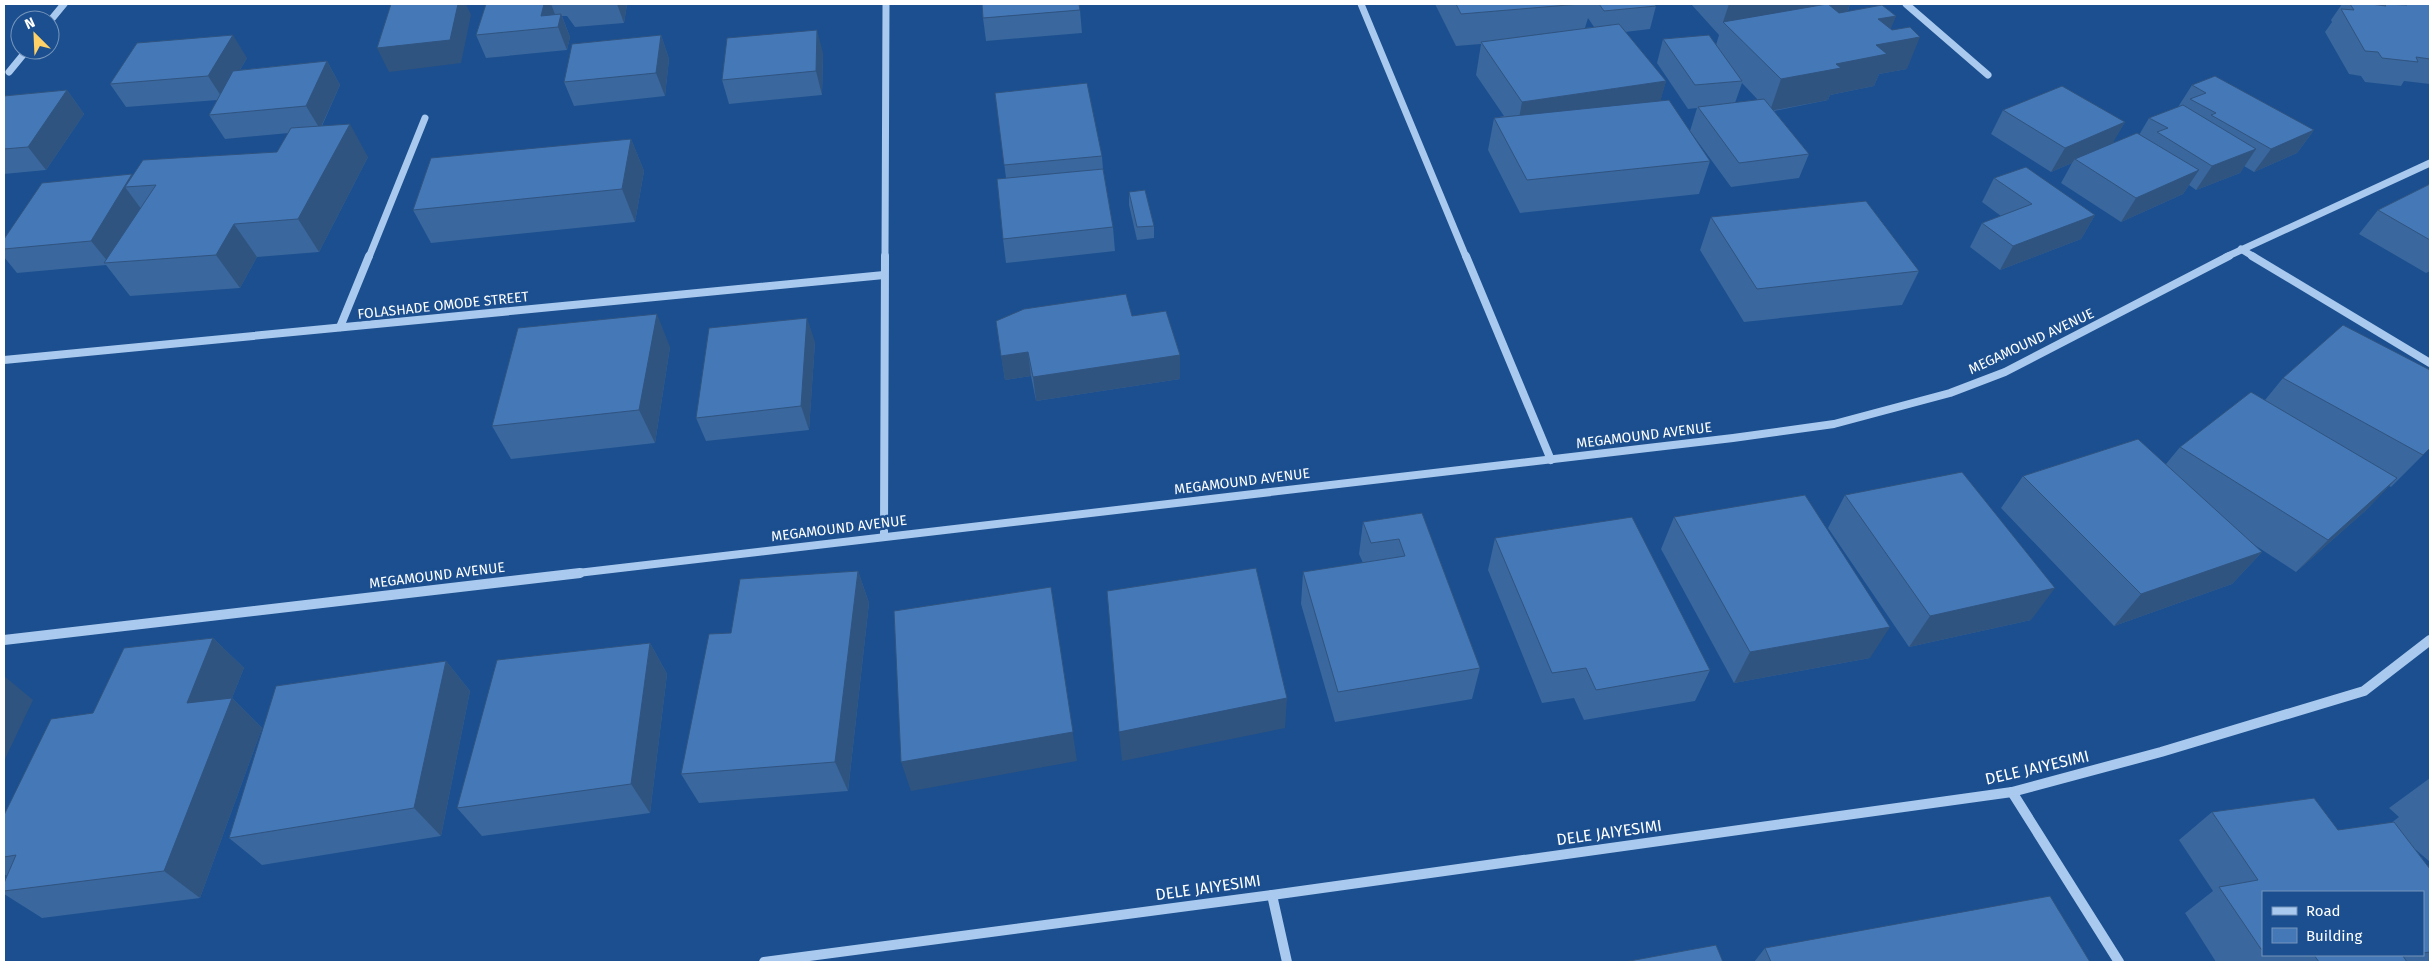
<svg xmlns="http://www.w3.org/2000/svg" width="2434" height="966" font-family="'Fira Sans',sans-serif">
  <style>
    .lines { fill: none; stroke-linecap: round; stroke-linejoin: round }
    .minor-far2 { stroke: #a9c9ee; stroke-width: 7 }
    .minor-far1 { stroke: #a9c9ee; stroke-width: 8 }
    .minor { stroke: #a9c9ee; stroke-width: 10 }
    .wall { fill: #3a679d; fill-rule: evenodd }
    .shaded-wall { fill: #305480 }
    .building { fill: #4478b7; stroke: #305480 }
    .labels { text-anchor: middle; stroke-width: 5; stroke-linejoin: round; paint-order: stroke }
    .street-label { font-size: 14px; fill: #fff; stroke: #1b4f8f }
    .near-street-label { font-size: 16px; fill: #fff; stroke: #1b4f8f }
  </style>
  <rect width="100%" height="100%" fill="#1b4f8f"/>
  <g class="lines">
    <g class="minor-far2">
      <path d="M1361,4L1466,257"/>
      <path d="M1906,4L1988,75"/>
      <path d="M50,21L64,4"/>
      <path d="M9,72L27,50"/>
      <path d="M2241,249L2254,257"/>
      <path d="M369,257L425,118"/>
      <path d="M885,257L886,4"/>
      <path d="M2226,257L2430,163"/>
    </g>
    <g class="minor-far1">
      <path d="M1466,256L1551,460"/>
      <path d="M2252,256L2430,363"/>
      <path d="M340,327L369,256"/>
      <path d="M4,360L884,275"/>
      <path d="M884,536L885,256"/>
      <path d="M569,574L1733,438L1834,424L1950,393L2005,372L2229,256"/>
    </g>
    <g class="minor">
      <path d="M4,640L580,573"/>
      <path d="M2012,792L2119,962"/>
      <path d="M1272,895L1287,962"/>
      <path d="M764,962L1272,895L2012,792L2161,752L2364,691L2430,640"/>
    </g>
  </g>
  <g class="wall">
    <path d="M486,4H627L624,23L575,27L567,16H562L570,37L567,50L486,58L476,35Z"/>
    <path d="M1435,4H1654L1656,6L1650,29L1625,32L1666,81L1660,101L1710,161L1699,194L1520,213L1488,150L1494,118L1504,116L1476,75L1481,44L1456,46ZM1588,18L1594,27L1585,28Z"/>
    <path d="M1691,4H1850L1848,11L1896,16L1890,29L1907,69L1879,74L1874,86L1830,95L1828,100L1774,111L1809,154L1799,178L1731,187L1690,131L1697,108L1688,109L1657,63L1663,39L1716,45L1719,35ZM1742,83L1758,100L1735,103Z"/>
    <path d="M2342,4H2371L2381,5L2382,4H2430V84L2404,81L2401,86L2365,82L2361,76L2349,74L2325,32L2332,22L2331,20Z"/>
    <path d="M1080,10L1082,33L986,41L983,18Z"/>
    <path d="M661,35L669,59L665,96L574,106L564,82Z"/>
    <path d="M823,53L822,95L729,104L722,80Z"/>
    <path d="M247,58L240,70L327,61L340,85L322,126L368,157L319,252L257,257L240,288L130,296L106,265L17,273L4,257V239L133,176L277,152L289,133L225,139L209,115L218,100L126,107L110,84Z"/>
    <path d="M2192,85L2314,130L2297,153L2254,172L2244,166L2240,173L2196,190L2189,185L2183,194L2121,222L2061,183L2072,163L2051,172L1991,134L2003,110L2125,122L2112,143L2139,135L2149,118L2178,107Z"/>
    <path d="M67,90L84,114L46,170L4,174V96Z"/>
    <path d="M995,93L1102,156L1103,169L1113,227L1115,251L1006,263L1003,239L1006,178Z"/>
    <path d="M631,139L644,171L635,222L431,243L413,210Z"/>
    <path d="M1994,178L2095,215L2081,239L2000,270L1970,247L1982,223L2001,216L1982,202Z"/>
    <path d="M2430,184V271L2426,273L2359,234L2378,210Z"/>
    <path d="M1129,192L1154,226V238L1137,240L1129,205Z"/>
    <path d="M1711,217L1919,271L1902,305L1744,322L1700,250Z"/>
    <path d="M1132,316L1180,355V379L1036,401L1031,376L1005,380L996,321Z"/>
    <path d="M815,342L809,430L706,441L696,418Z"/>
    <path d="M670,347L655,443L511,459L492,426Z"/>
    <path d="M2283,378L2430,448L2391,487L2389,486L2365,511L2296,572L2253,544L2262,552L2232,584L2114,626L2001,508L2023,476L2166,464L2180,447L2265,400Z"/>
    <path d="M1845,495L2031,620L1909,647L1828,528Z"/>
    <path d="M1422,513L1480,668L1472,699L1335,722L1301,604L1303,572L1363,563L1359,554L1363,522Z"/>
    <path d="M1674,517L1870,658L1734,683L1661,549Z"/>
    <path d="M1495,538L1710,670L1695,701L1584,720L1574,698L1542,703L1488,570Z"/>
    <path d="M858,571L869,603L848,791L699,803L681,774L731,633Z"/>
    <path d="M213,638L244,668L232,698L262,728L200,898L42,918L4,894V883L7,876L4,874V815L93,713Z"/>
    <path d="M650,643L667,674L650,813L482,836L457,808Z"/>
    <path d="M446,661L470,691L441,836L262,865L229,838Z"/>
    <path d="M2430,778V862L2415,849L2430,869V962H2216L2185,913L2213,891L2179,840L2212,812L2338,830L2391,823L2399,817L2389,808ZM2263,892H2423V955H2263Z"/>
    <path d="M1765,948L2090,962H1754Z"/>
  </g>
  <g class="shaded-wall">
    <path d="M458,4H466L471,15L461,63L389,72L377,48Z"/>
    <path d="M544,4H551L556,17L541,16Z"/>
    <path d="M617,4H627L624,23Z"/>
    <path d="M1729,4H1850L1845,19L1723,22Z"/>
    <path d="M561,14L570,37L567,50L558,27Z"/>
    <path d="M1896,16L1885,43L1920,37L1907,69L1879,74L1874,86L1830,95L1828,100L1770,111L1781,79L1836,64L1878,19Z"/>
    <path d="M817,30L823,53L822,95L816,71Z"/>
    <path d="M233,35L247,58L223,99L208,76Z"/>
    <path d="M661,35L669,59L665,96L656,73Z"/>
    <path d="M327,61L340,85L320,129L306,106Z"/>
    <path d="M1666,81L1657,114L1516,135L1522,102Z"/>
    <path d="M67,90L84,114L46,170L28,147Z"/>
    <path d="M2125,122L2111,146L2075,159L2072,163L2051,172L2065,148Z"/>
    <path d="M350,124L368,157L319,252L298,219Z"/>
    <path d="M2314,130L2297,153L2254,172L2271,149Z"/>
    <path d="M631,139L644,171L635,222L622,189Z"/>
    <path d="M2256,149L2240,173L2196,190L2212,166Z"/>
    <path d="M2199,170L2183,194L2121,222L2136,198Z"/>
    <path d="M132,174L140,186L125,187L142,210L109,263L91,241Z"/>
    <path d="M2095,215L2081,239L2000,270L2013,246Z"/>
    <path d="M234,224L257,257L240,288L216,255Z"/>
    <path d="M657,314L670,347L655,443L639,410Z"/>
    <path d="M807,318L815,342L809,430L801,406Z"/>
    <path d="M1028,352L1031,376L1005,380L1001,356Z"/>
    <path d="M1180,355V379L1036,401L1033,377Z"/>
    <path d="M2397,478L2365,511L2296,572L2328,540Z"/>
    <path d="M2262,552L2232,584L2114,626L2141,594Z"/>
    <path d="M858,571L869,603L848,791L835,762Z"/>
    <path d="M1051,587L1077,761L911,791L901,762Z"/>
    <path d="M2055,588L2031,620L1909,647L1930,616Z"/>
    <path d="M1890,627L1870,658L1734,683L1750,652Z"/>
    <path d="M213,638L244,668L232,698L262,728L200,898L164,871L187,703Z"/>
    <path d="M650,643L667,674L650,813L631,784Z"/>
    <path d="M446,661L470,691L441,836L414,808Z"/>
    <path d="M4,676L33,700L4,761Z"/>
    <path d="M1287,698L1285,728L1122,761L1119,732Z"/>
  </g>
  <g class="building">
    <path d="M391,4H458L450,40L377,48Z"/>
    <path d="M486,4H544L541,16L561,14L558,27L476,35Z"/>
    <path d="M982,4H1079L1080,10L983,18Z"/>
    <path d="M1456,4H1580L1461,14Z"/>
    <path d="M1599,4H1654L1656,6L1604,11Z"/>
    <path d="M1827,4H1828L1839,13L1882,5L1896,16L1878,19L1892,30L1910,27L1920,37L1876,45L1887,54L1836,64L1841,68L1781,79L1723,22Z"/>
    <path d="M2350,4H2371L2386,6L2384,4L2407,5L2406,4H2430V59L2416,57L2418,62L2382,58L2378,52L2365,51L2341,9L2354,10Z"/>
    <path d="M1619,24L1666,81L1522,102L1481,42Z"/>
    <path d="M817,30L816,71L722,80L727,38Z"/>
    <path d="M233,35L208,76L110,84L137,43Z"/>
    <path d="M661,35L656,73L564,82L572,44Z"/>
    <path d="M1709,35L1742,81L1695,85L1663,39Z"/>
    <path d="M327,61L306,106L209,115L233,71Z"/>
    <path d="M2215,76L2314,130L2271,149L2211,115L2216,113L2190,99L2206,93L2192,85Z"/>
    <path d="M1087,83L1102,156L1004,165L995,93Z"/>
    <path d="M2062,86L2125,122L2065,148L2003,110Z"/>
    <path d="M67,90L28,147L4,149V96Z"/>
    <path d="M1764,99L1809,154L1739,163L1698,107Z"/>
    <path d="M1669,100L1710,161L1527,180L1494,118Z"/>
    <path d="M2183,105L2256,149L2212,166L2157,132L2168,128L2149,118Z"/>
    <path d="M350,124L298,219L234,224L216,255L104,263L156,185L125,187L143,160L277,152L291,128Z"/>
    <path d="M2137,133L2199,170L2136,198L2075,159Z"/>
    <path d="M631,139L622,189L413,210L431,158Z"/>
    <path d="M2026,167L2095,215L2013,246L1982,223L2032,204L1994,178Z"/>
    <path d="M1103,169L1113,227L1003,239L997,179Z"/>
    <path d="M132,174L91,241L4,249V239L42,183Z"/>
    <path d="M2430,184V240L2378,210Z"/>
    <path d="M1145,190L1154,226L1137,227L1129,192Z"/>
    <path d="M1866,201L1919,271L1757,289L1711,217Z"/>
    <path d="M1126,294L1132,316L1166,311L1180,355L1033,377L1028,352L1001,356L996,321L1024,309Z"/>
    <path d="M657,314L639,410L492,426L518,328Z"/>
    <path d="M807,318L801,406L696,418L709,328Z"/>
    <path d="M2343,325L2430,370V448L2423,455L2283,378Z"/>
    <path d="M2251,392L2397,478L2328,540L2180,447Z"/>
    <path d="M2138,439L2262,552L2141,594L2023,476Z"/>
    <path d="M1962,472L2055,588L1930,616L1845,495Z"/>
    <path d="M1805,495L1890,627L1750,652L1674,517Z"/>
    <path d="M1422,513L1480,668L1338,692L1303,572L1405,556L1399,539L1371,543L1363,522Z"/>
    <path d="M1632,517L1710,670L1596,690L1586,668L1552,673L1495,538Z"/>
    <path d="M1256,568L1287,698L1119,732L1107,591Z"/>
    <path d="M858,571L835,762L681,774L709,634L731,633L740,579Z"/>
    <path d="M1051,587L1073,732L901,762L894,611Z"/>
    <path d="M213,638L187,703L232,698L164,871L4,891V883L16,855L4,857V815L51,719L93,713L124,648Z"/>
    <path d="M650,643L631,784L457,808L497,660Z"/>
    <path d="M446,661L414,808L229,838L276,686Z"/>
    <path d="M2314,798L2338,830L2394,822L2430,869V952L2423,953V892H2263V949H2261L2219,887L2258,880L2212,812Z"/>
    <path d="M2050,896L2090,962H1771L1765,948Z"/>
    <path d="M1716,945L1723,962H1624Z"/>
    <path d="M2314,955H2414L2403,956L2407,962H2319Z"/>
  </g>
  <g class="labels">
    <g class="street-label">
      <text transform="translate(443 305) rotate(-6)" y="5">FOLASHADE OMODE STREET</text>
      <text transform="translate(2031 341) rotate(-25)" y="5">MEGAMOUND AVENUE</text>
      <text transform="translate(1644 435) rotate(-7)" y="5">MEGAMOUND AVENUE</text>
      <text transform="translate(1242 481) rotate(-7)" y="5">MEGAMOUND AVENUE</text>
      <text transform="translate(839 528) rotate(-7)" y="5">MEGAMOUND AVENUE</text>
      <text transform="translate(437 575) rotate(-7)" y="5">MEGAMOUND AVENUE</text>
    </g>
    <g class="near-street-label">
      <text transform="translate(2037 767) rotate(-13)" y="6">DELE JAIYESIMI</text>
      <text transform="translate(1609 832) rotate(-8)" y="6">DELE JAIYESIMI</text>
      <text transform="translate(1208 887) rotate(-8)" y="6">DELE JAIYESIMI</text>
    </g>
  </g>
  <rect width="2434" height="966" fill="none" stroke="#ffffff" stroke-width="10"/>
  <rect x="2262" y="891" width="162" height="65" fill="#1b4f8f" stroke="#7695bc"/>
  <rect x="2272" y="907" width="25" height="8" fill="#a9c9ee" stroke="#7695bc"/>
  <text x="2306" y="916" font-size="15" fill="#ffffff">Road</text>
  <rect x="2272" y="928" width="25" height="15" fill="#4478b7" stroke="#7695bc"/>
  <text x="2306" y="941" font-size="15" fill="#ffffff">Building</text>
  <g transform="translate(35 35) rotate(336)"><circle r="24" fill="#1b4f8f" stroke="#7695bc"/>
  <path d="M0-4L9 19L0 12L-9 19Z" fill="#ffd166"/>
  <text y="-8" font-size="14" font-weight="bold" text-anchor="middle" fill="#ffffff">N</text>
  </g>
</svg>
